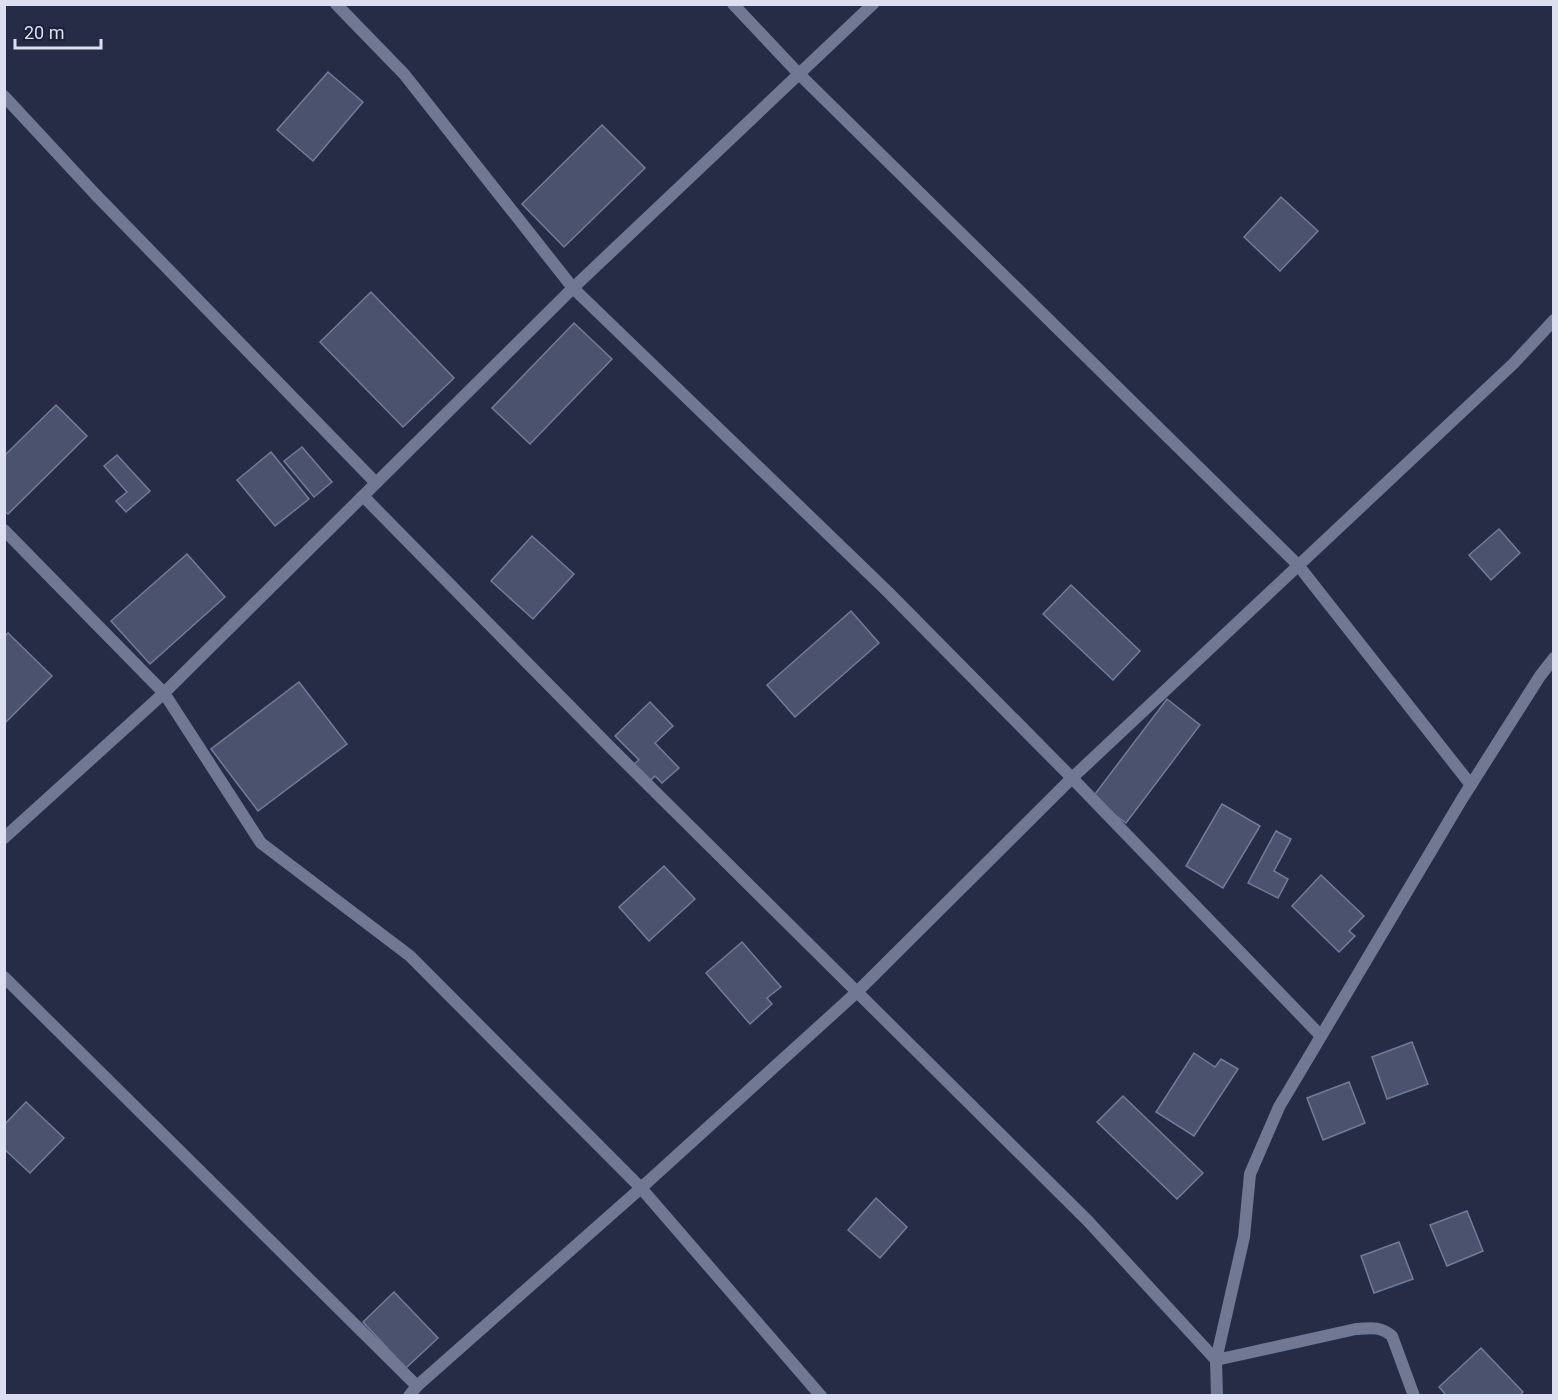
<svg xmlns="http://www.w3.org/2000/svg" width="1558" height="1400" font-family="Roboto,sans-serif">
  <style>
    .building { fill: #4b526e; stroke: #727b99; stroke-width: 1.5 }
    .lines { fill: none; stroke-linecap: round; stroke-linejoin: round }
    .minor { stroke: #717893; stroke-width: 12 }
  </style>
  <rect width="100%" height="100%" fill="#262c46"/>
  <g class="building">
    <path d="M328,72L363,102L313,161L277,130Z"/>
    <path d="M602,125L645,168L564,247L522,204Z"/>
    <path d="M1281,197L1318,231L1280,271L1244,237Z"/>
    <path d="M371,292L454,378L403,427L320,342Z"/>
    <path d="M574,323L612,359L530,444L492,408Z"/>
    <path d="M56,405L87,436L8,514L4,511V456Z"/>
    <path d="M302,447L332,482L314,497L284,461Z"/>
    <path d="M271,452L309,499L275,526L237,480Z"/>
    <path d="M117,455L150,491L126,512L116,501L127,492L104,466Z"/>
    <path d="M1499,529L1520,553L1491,580L1469,555Z"/>
    <path d="M532,536L574,574L533,619L491,581Z"/>
    <path d="M187,554L225,597L150,664L111,621Z"/>
    <path d="M1071,585L1140,651L1113,680L1043,614Z"/>
    <path d="M851,611L879,643L795,717L767,685Z"/>
    <path d="M8,633L52,676L4,724V637Z"/>
    <path d="M299,682L347,744L258,811L211,749Z"/>
    <path d="M1167,699L1200,725L1126,823L1092,798Z"/>
    <path d="M650,702L673,726L655,743L679,768L662,783L655,776L650,781L633,765L639,760L615,736Z"/>
    <path d="M1222,804L1260,826L1223,888L1186,866Z"/>
    <path d="M1276,831L1291,839L1274,871L1288,879L1278,898L1248,883Z"/>
    <path d="M664,866L695,899L649,941L619,907Z"/>
    <path d="M1321,875L1364,916L1349,931L1355,936L1339,952L1292,906Z"/>
    <path d="M742,942L781,987L767,998L772,1004L750,1024L706,973Z"/>
    <path d="M1412,1042L1428,1084L1387,1099L1372,1057Z"/>
    <path d="M1194,1053L1215,1067L1221,1059L1238,1069L1194,1136L1156,1112Z"/>
    <path d="M1349,1082L1365,1123L1323,1140L1307,1098Z"/>
    <path d="M1123,1096L1203,1173L1177,1199L1097,1122Z"/>
    <path d="M26,1102L64,1138L30,1173L4,1149V1125Z"/>
    <path d="M876,1198L907,1227L880,1258L848,1230Z"/>
    <path d="M1467,1211L1483,1251L1447,1266L1430,1225Z"/>
    <path d="M1399,1242L1413,1279L1374,1293L1361,1256Z"/>
    <path d="M394,1292L438,1338L406,1368L363,1322Z"/>
    <path d="M1481,1348L1523,1392L1519,1396H1447L1439,1387Z"/>
  </g>
  <g class="lines">
    <g class="minor">
      <path d="M336,4L404,74L573,288L887,591L1072,778L1321,1036"/>
      <path d="M733,4L799,74L1298,565L1471,785"/>
      <path d="M4,96L96,195L376,483"/>
      <path d="M363,496L612,749L1088,1221L1216,1360L1356,1329C1371,1328 1380,1326 1392,1336L1414,1396"/>
      <path d="M4,530L164,693L4,838"/>
      <path d="M4,977L417,1386L409,1396"/>
      <path d="M417,1386L641,1188L857,992L1072,778L1513,364L1554,320"/>
      <path d="M821,1396L641,1188L410,956L261,843L164,693L573,288L873,4"/>
      <path d="M1217,1396L1216,1360L1244,1237L1250,1174L1279,1107L1462,799L1540,676L1554,658"/>
    </g>
  </g>
  <rect width="1558" height="1400" fill="none" stroke="#dbdff0" stroke-width="12"/>
  <path d="M15 39v9h86v-9" fill="none" stroke="#dbdff0" stroke-width="3"/>
  <text x="24" y="39" font-size="18" fill="#dbdff0" stroke="#1d223b" stroke-width="4.5" paint-order="stroke">20 m</text>
</svg>
